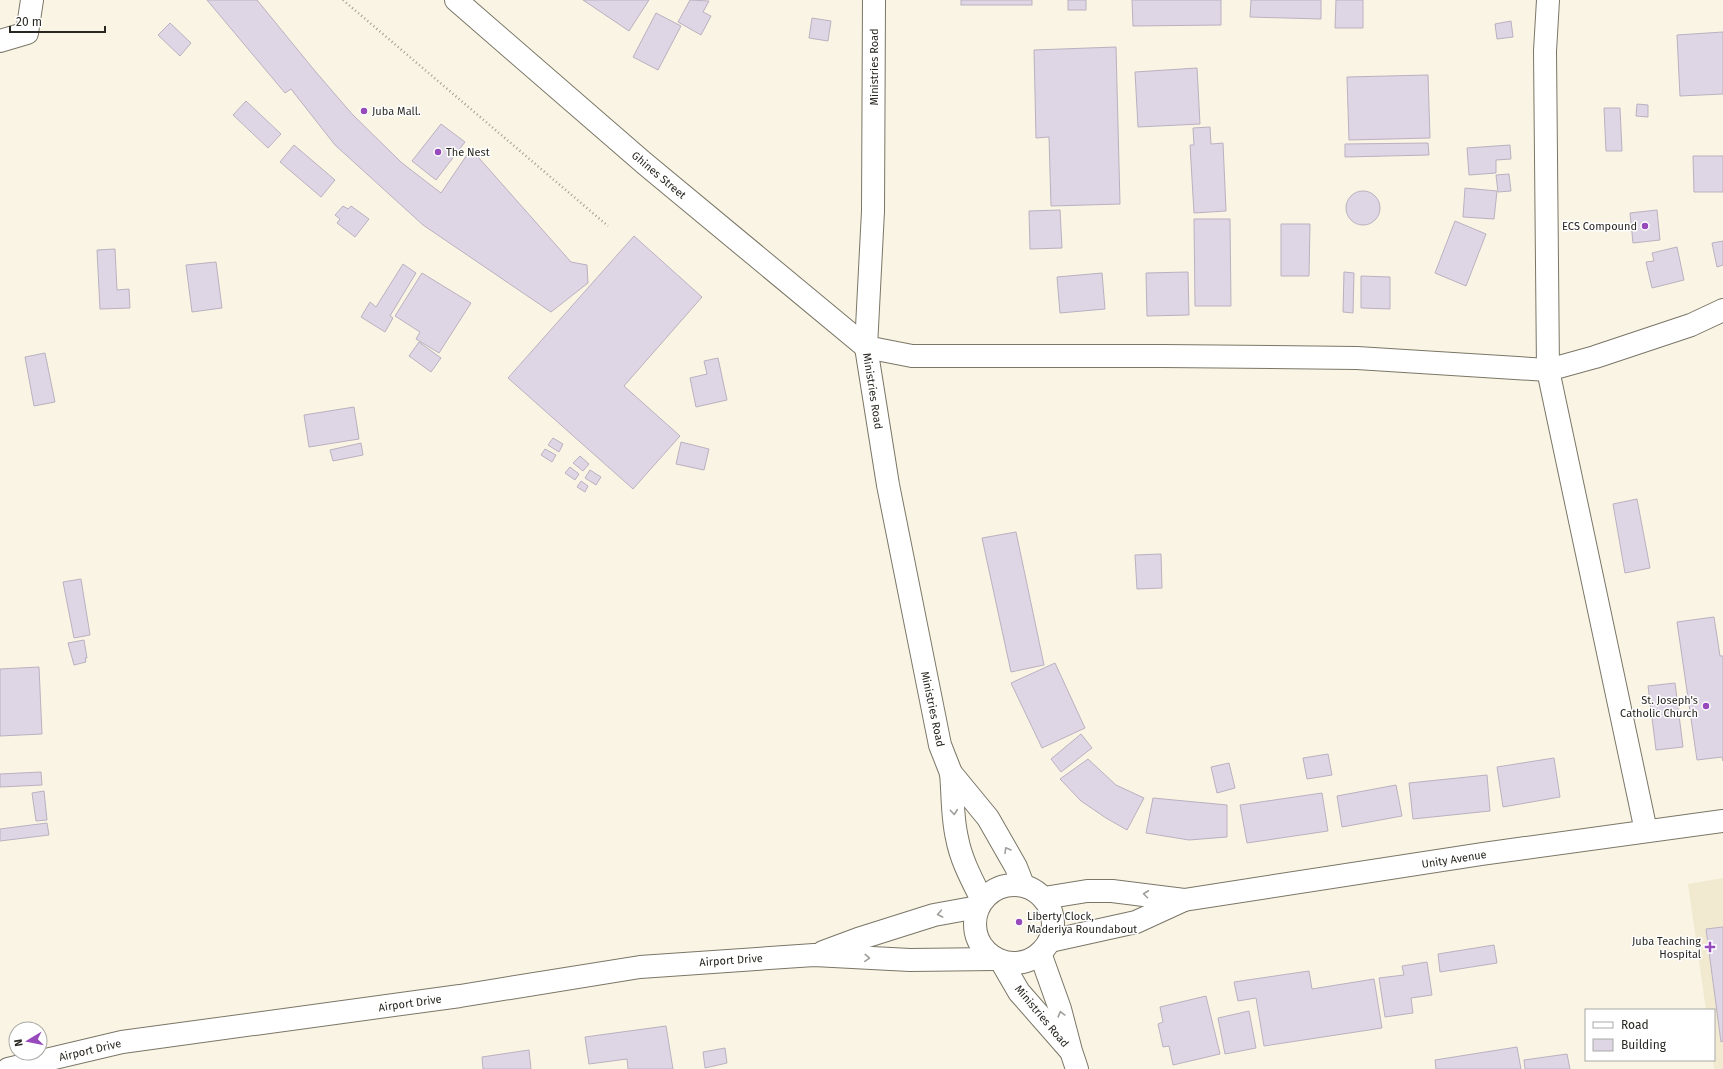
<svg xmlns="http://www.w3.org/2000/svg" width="1723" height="1069" font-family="'Fira Sans',sans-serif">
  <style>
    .built { fill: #f1ead1 }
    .building { fill: #dfd6e5; stroke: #bab1c0 }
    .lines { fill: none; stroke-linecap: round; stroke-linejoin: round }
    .minor-casing { stroke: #7a7667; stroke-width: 24 }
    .major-casing { stroke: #7a7667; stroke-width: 24 }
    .path { stroke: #a19d91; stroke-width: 2.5; stroke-dasharray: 1 3; stroke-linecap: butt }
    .minor { stroke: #fff; stroke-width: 22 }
    .major { stroke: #fff; stroke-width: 22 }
    .oneway { stroke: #9f9e9b }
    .poi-dot { fill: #964abc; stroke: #fff; stroke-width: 1.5 }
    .labels { text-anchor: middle; stroke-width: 3; stroke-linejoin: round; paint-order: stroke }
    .street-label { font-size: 11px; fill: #292721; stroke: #fff }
    .poi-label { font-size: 11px; fill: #292721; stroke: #fff; text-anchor: start }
  </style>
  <rect width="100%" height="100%" fill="#f9f4e3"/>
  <path class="built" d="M1723,878V1069H1714L1713,1060L1714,1010H1706L1688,884Z"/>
  <g class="building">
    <path d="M207,0H257L315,71L352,114L402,163L441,193L471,149L571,262L587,265L588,283L551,312L423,225L335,145L291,89L285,93Z"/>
    <path d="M583,0H649L629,31Z"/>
    <path d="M690,0L709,1L703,12L711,16L701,35L678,22Z"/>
    <rect x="961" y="0" width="71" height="5"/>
    <rect x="1068" y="0" width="18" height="10"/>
    <path d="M1132,0H1221V25L1133,26Z"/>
    <path d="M1251,0H1321V19L1250,17Z"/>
    <path d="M1336,0H1363V28H1335Z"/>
    <path d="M656,13L681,26L658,70L633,57Z"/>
    <path d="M812,18L831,21L828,41L809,38Z"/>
    <path d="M1511,21L1513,37L1497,39L1495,24Z"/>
    <path d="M170,23L191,43L180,56L158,35Z"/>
    <path d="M1723,32V94L1680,96L1677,35Z"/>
    <path d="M1116,47L1120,204L1051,206L1049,137L1036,138L1034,50Z"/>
    <path d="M1197,68L1200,124L1138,127L1135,72Z"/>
    <path d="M1428,75L1430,138L1349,140L1347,77Z"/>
    <path d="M246,101L281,134L268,148L233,115Z"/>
    <path d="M1637,104L1648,105V117L1636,116Z"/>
    <path d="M1604,108H1620L1622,151H1606Z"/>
    <path d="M441,124L465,142L436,180L412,161Z"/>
    <path d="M1210,127L1211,144L1223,143L1226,211L1194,213L1190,145H1194L1193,128Z"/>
    <path d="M1428,143L1429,155L1345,157V144Z"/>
    <path d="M294,145L335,180L321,197L280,162Z"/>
    <path d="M1510,145L1511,159L1496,160V173L1469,175L1467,148Z"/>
    <path d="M1693,156H1723V192H1694Z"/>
    <path d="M1509,174L1511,191L1498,192L1496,175Z"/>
    <path d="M1465,188L1497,191L1494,219L1463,217Z"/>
    <circle cx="1363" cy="208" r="17"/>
    <path d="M343,206L348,209L351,206L369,219L355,237L337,223L340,219L335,215Z"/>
    <path d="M1060,210L1062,248L1030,249L1029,211Z"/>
    <path d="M1657,210L1660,240L1633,243L1630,213Z"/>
    <path d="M1194,219H1230L1231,306H1195Z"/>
    <path d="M1455,221L1486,234L1466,286L1435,273Z"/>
    <path d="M1281,224H1310L1309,276H1281Z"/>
    <path d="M634,236L702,297L624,386L680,436L633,489L508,378Z"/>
    <path d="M1723,241V265L1717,267L1712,243Z"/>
    <path d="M1677,247L1684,280L1652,288L1646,262L1654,261L1652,253Z"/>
    <path d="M115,249L117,290L129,289L130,308L100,309L97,250Z"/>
    <path d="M216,262L222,308L192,312L186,265Z"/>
    <path d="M403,264L416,273L390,316L393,318L385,332L361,317L370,302L376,307Z"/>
    <path d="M1188,272L1189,315L1147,316L1146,273Z"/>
    <path d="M1344,272L1354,273L1353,313L1343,312Z"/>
    <path d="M422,273L471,303L439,353L416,339L420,332L395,316Z"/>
    <path d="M1102,273L1105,309L1060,313L1057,277Z"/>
    <path d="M1361,276L1390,277V309L1361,308Z"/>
    <path d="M419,342L441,358L431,372L409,356Z"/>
    <path d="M45,353L55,402L34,406L25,357Z"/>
    <path d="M718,358L727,400L696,407L690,378L707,374L704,361Z"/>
    <path d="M354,407L359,439L309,447L304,415Z"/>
    <path d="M553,438L563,444L559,452L548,445Z"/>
    <path d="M681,442L709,449L704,470L676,464Z"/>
    <path d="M361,443L363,455L333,461L330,450Z"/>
    <path d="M545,449L556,455L552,462L541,455Z"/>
    <path d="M580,456L589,464L583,471L573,463Z"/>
    <path d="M570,467L579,474L575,480L565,473Z"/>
    <path d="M590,470L601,477L596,485L585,478Z"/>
    <path d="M581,481L588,486L585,492L577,487Z"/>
    <path d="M1637,499L1650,568L1625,573L1613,504Z"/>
    <path d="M1016,532L1044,665L1011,672L982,538Z"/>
    <path d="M1161,554L1162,588L1137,589L1135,555Z"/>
    <path d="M81,579L90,635L74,638L63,582Z"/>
    <path d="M1714,617L1720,656H1723V761L1722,757L1697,760L1677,622Z"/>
    <path d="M84,640L87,658H85L86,662L74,665L68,643Z"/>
    <path d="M1055,663L1085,728L1042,748L1011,683Z"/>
    <path d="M39,667L42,734L0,736V669Z"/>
    <path d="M1675,683L1683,747L1656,750L1648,686Z"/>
    <path d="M1081,734L1092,748L1061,772L1051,759Z"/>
    <path d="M1328,754L1332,775L1307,779L1303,758Z"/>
    <path d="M1554,758L1560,797L1503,807L1497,767Z"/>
    <path d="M1088,759L1116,785L1144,798L1127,830L1106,818L1081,801L1060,779Z"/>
    <path d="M1229,763L1235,788L1217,793L1211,767Z"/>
    <path d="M41,772L42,785L0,787V774Z"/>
    <path d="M1487,775L1490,811L1413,819L1409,783Z"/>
    <path d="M1396,785L1402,816L1342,827L1337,796Z"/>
    <path d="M44,791L47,820L36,821L32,793Z"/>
    <path d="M1322,793L1328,831L1247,843L1240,805Z"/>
    <path d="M1153,798L1227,805V837L1189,840L1146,833Z"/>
    <path d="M47,823L49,835L0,841V829Z"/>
    <path d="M1723,927V1041L1721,1042L1706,929Z"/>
    <path d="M1494,945L1497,963L1440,972L1438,954Z"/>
    <path d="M1427,962L1432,995L1411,998L1413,1013L1385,1017L1379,978L1404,975L1402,966Z"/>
    <path d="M1309,971L1312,989L1374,979L1382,1028L1264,1046L1256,998L1238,1001L1234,982Z"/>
    <path d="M1206,996L1220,1054L1173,1065L1169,1046L1163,1047L1158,1024L1163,1022L1160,1007Z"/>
    <path d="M1249,1011L1256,1048L1225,1054L1218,1018Z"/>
    <path d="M666,1026L673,1069H628L627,1059L589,1064L585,1037Z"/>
    <path d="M1517,1047L1521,1069H1436L1435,1060Z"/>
    <path d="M725,1048L727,1063L705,1068L703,1052Z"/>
    <path d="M529,1050L531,1069H483L482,1057Z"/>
    <path d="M1567,1054L1570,1069H1525L1524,1060Z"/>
  </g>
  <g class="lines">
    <g class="minor-casing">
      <g id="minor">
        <path d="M456,0L644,163L866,347L912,356H1163L1357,358L1548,370L1595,357L1691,325L1723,310"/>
        <path d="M874,0L873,211L866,347L888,485L940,745L951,773L988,818L1016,867L1023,885"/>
        <path d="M1548,0L1545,51L1548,370L1646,831"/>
        <path d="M0,41L27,33L32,0"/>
        <path d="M951,773C953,794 952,817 957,838C961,860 972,880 982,900"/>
      </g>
    </g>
    <g class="major-casing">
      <g id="major">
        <circle cx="1014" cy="924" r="39"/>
        <path d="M1044,898L1087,891H1112L1184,900"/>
        <path d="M1050,941L1136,922L1184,900L1482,854L1723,821"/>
        <path d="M823,952L858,939L934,915L978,907"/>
        <path d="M1040,953L1060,1009L1071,1051L1077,1069"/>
        <path d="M1001,961L1019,992L1069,1049"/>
        <path d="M8,1069L122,1042L460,996L640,967L814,955L910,960L995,959"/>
      </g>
    </g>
    <path class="path" d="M343,0L608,226"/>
    <use href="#minor" class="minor"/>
    <use href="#major" class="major"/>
  </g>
  <defs><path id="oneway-chevron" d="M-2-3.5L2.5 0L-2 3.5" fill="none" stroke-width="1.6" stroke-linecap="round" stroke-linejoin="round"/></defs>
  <g class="oneway">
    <use href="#oneway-chevron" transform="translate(954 812) rotate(85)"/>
    <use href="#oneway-chevron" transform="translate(1007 850) rotate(-120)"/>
    <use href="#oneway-chevron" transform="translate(1146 894) rotate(-173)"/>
    <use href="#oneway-chevron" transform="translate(940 914) rotate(169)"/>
    <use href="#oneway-chevron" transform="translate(867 958) rotate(3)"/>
    <use href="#oneway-chevron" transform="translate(1061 1014) rotate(-105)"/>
  </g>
  <g class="poi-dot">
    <circle cx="364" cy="111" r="4"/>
    <circle cx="438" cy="152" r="4"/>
    <circle cx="1645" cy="226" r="4"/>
    <circle cx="1706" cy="706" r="4"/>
    <circle cx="1019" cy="922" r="4"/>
    <path d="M1708 941h4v4h4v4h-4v4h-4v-4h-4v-4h4z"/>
  </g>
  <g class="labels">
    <g class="street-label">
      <text transform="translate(874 67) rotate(-90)" y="4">Ministries Road</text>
      <text transform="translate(659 175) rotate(40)" y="4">Ghines Street</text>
      <text transform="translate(873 391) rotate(81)" y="4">Ministries Road</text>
      <text transform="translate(933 709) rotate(78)" y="4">Ministries Road</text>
      <text transform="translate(1454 859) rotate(-9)" y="4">Unity Avenue</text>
      <text transform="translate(731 960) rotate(-4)" y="4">Airport Drive</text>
      <text transform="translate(410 1003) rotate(-8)" y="4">Airport Drive</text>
      <text transform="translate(1042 1016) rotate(50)" y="4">Ministries Road</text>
      <text transform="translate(90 1050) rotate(-13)" y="4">Airport Drive</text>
    </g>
    <g class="poi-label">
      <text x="372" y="115">Juba Mall.</text>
      <text x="446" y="156">The Nest</text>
      <text x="1637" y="230" text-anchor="end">ECS Compound</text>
      <text x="1698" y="704" text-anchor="end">St. Joseph's<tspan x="1698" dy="13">Catholic Church</tspan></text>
      <text x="1027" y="920">Liberty Clock,<tspan x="1027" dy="13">Maderiya Roundabout</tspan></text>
      <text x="1701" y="945" text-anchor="end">Juba Teaching<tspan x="1701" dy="13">Hospital</tspan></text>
    </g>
  </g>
  <rect x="1585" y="1009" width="130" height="52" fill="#ffffff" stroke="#a9a9a6"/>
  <rect x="1593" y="1022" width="20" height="6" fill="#ffffff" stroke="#a9a9a6"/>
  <text x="1621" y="1029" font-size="12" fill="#292721">Road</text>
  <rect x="1593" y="1039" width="20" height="12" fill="#dfd6e5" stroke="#a9a9a6"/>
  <text x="1621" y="1049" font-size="12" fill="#292721">Building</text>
  <g transform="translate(28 1041) rotate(260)"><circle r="19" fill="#ffffff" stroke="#a9a9a6"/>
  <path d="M0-3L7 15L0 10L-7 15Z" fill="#964abc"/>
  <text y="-6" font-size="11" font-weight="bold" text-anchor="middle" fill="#292721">N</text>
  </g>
  <path d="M10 26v6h95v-6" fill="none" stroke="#292721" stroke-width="2"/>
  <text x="16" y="26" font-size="12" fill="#292721" stroke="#ffffff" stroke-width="3" paint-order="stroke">20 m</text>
</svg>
